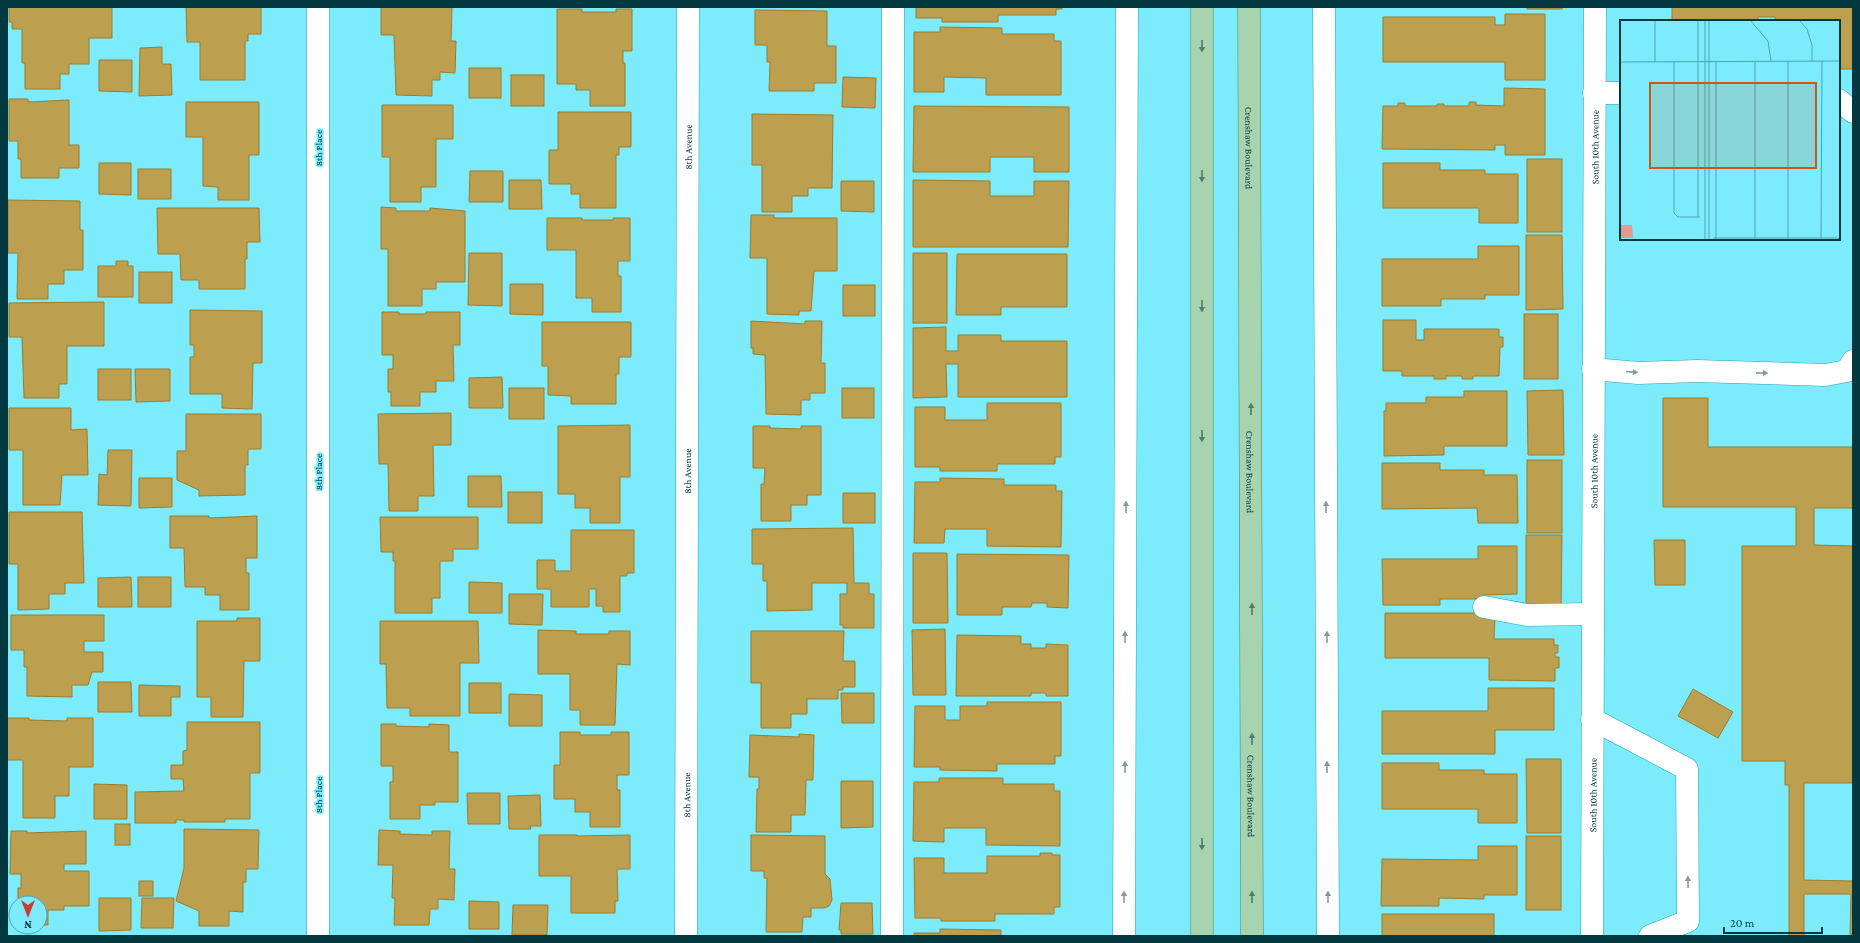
<svg xmlns="http://www.w3.org/2000/svg" width="1860" height="943" font-family="'Crimson Pro',serif">
  <style>
    .building { fill: #bd9f50; stroke: #9a7d2b }
    .lines { fill: none; stroke-linecap: round; stroke-linejoin: round }
    .minor-casing { stroke: #25a3b3; stroke-width: 23 }
    .major-casing { stroke: #478965; stroke-width: 23 }
    .minor { stroke: #fff; stroke-width: 22 }
    .major { stroke: #a7d3af; stroke-width: 22 }
    .oneway { fill: #4c7e71 }
    .oneway2 { fill: #809c9f }
    .labels { text-anchor: middle; stroke-width: 3.5; stroke-linejoin: round; paint-order: stroke }
    .street-label { font-size: 10px; fill: #02383f; stroke: #7cecfd }
    .inset-road { fill: none; stroke: #4ba4b1; stroke-width: 1 }
    .view { fill: #d15611; fill-opacity: 0.15; stroke: #d15611; stroke-width: 2 }
    .inset-edge { fill: none; stroke: #02383f; stroke-width: 2 }
  </style>
  <rect width="100%" height="100%" fill="#7cecfd"/>
  <g class="building">
    <path d="M9,7H112V38H89V64H69V74H60V89H25V63H22V29H12V22H9Z"/>
    <path d="M186,7H261V34H248V41H245V80H200V42H187Z"/>
    <path d="M381,7H452L451,41H456L455,73L440,72V80H432V96L396,95L394,35H381Z"/>
    <path d="M916,7H1062V9H1056V15H998V22H942V18H916Z"/>
    <rect x="1527" y="7" width="35" height="2"/>
    <path d="M1672,7H1853V69H1839V21H1775V17H1758V21H1672Z"/>
    <path d="M557,9H582V12H616V9H632V51H623V63H625V106H590V90H576V84H557Z"/>
    <path d="M755,10L827,11V46H836V83H814V91H769L770,62H767V45H755Z"/>
    <path d="M1505,14H1545V80H1505V62H1383V17H1495V25H1505Z"/>
    <path d="M940,27L1002,28V34H1054V41H1061V95H986V78L944,77V92H914V32H940Z"/>
    <path d="M162,47V64H171L172,95L139,96L140,48Z"/>
    <path d="M99,60H132V92L99,91Z"/>
    <rect x="469" y="68" width="32" height="30"/>
    <rect x="511" y="75" width="33" height="31"/>
    <path d="M843,77L876,78L875,108L842,107Z"/>
    <path d="M1504,88L1545,89V155H1505V145H1495V150L1382,149L1383,106H1398V103H1405V106H1437V104H1444V106H1469V102H1476V105L1504,106Z"/>
    <path d="M9,99H28V102L69,100V145H79V168H59V178H21V159H18V141H9Z"/>
    <path d="M186,102H259V155H249V200H218V187L203,186V137H186Z"/>
    <path d="M382,105H453V139H436V187H421V202H390V157H382Z"/>
    <path d="M914,106L1069,107V172H1034V157H990V172H913Z"/>
    <path d="M558,112H631V147H619V155H616V208H580V194H571V184H549V150H558Z"/>
    <path d="M752,114L833,115L832,188H808V196H792V212H762V165H752Z"/>
    <rect x="1527" y="159" width="35" height="73"/>
    <path d="M99,163H131V195L99,194Z"/>
    <path d="M1383,163H1440V170H1485V174H1518V223H1479V208H1383Z"/>
    <rect x="138" y="169" width="33" height="30"/>
    <path d="M470,171H503V202H469Z"/>
    <path d="M509,180H541L542,209H509Z"/>
    <path d="M913,180L990,181V196H1034V181H1069L1068,247H913Z"/>
    <path d="M841,181H874V212L841,211Z"/>
    <path d="M8,200L80,201V230H83V270H64V284H48V299H17L18,253H8Z"/>
    <path d="M381,207L396,208V211H430V208L465,211V282H436V289H422V306H388V249H381Z"/>
    <path d="M157,208H259L260,242H247V259H245V289H199V280H181L180,254H158Z"/>
    <path d="M751,215H774V218H837V271H814L811,311H799V315L767,314V258H750Z"/>
    <path d="M547,218H582V220H613V218H630V261H618V276H621V312H592V298H576V250H547Z"/>
    <path d="M1526,235H1562L1563,309L1526,310Z"/>
    <path d="M1478,246H1519V295H1485V299H1441V306H1382V259H1478Z"/>
    <path d="M469,253H502V306L468,305Z"/>
    <rect x="913" y="253" width="34" height="70"/>
    <path d="M957,254H1067V307H1001V315H956Z"/>
    <path d="M116,261H128V266H133V297H98V266H116Z"/>
    <rect x="139" y="272" width="33" height="31"/>
    <path d="M510,284H543V315L510,314Z"/>
    <rect x="843" y="285" width="32" height="31"/>
    <path d="M104,302V346H67V384H59V398H24L22,337H9V303Z"/>
    <path d="M190,310L262,311V363H253L252,409L222,408V394H190V357H194V345H190Z"/>
    <path d="M382,312H399V314H426V312H460V345H453L454,381H436V392H420V406H391V392H388V369H393V355H382Z"/>
    <rect x="1524" y="314" width="34" height="65"/>
    <path d="M1383,320H1416V340H1424V329H1499V337H1503V347H1500L1499,376H1473V379H1462V376H1446V379H1434V376H1402V371H1383Z"/>
    <path d="M751,321L805,324V321H822L821,363H825V393H810V400H801V415L766,414L765,355L753,354V348H751Z"/>
    <path d="M542,322H631V357H619V374H616V404H571V396L548,395V366H542Z"/>
    <path d="M946,327V351H958V335H1001V341H1067V397H958V364H946L947,397L913,398V328Z"/>
    <rect x="98" y="369" width="33" height="31"/>
    <path d="M135,369H170V401L136,402Z"/>
    <path d="M502,377L503,408H469V378Z"/>
    <rect x="509" y="388" width="35" height="31"/>
    <rect x="842" y="388" width="32" height="30"/>
    <path d="M1563,390L1564,455H1528L1527,391Z"/>
    <path d="M1464,391H1507V446H1444V455L1384,456V411H1386V403H1426V397H1464Z"/>
    <path d="M1663,398H1708V447H1853V508H1814V545L1853,546V783H1804V880L1853,881V936H1850L1851,894H1804V936H1789V785H1785V761H1742V546H1796V507H1663Z"/>
    <path d="M987,403H1061V457H1055V464H997V471H940V467H915V407H945V420H987Z"/>
    <path d="M9,408H71V430L87,429L88,475H62L60,505H23V450H9Z"/>
    <path d="M451,413V445H433L434,496H418V511H389L388,464H379L378,414Z"/>
    <path d="M186,414H261V449H248V465H245V495L199,496V490L177,480V451H186Z"/>
    <path d="M630,425V477H620V523H590V508H575V494H558V426Z"/>
    <path d="M753,426H770V428L801,429V426H821V495H807V505H791V521H761V484H764L765,468H753Z"/>
    <path d="M108,450H132L131,506L98,505L99,474L107,475Z"/>
    <rect x="1527" y="460" width="35" height="73"/>
    <path d="M1382,463H1440V470H1484V475H1517L1518,523H1478L1477,508L1382,509Z"/>
    <path d="M468,476H501L502,507H468Z"/>
    <path d="M139,478H172V507L139,508Z"/>
    <path d="M940,478L1004,479V485H1056V491H1062L1061,547L987,546V529H945L944,543H914L915,482H940Z"/>
    <rect x="508" y="492" width="34" height="31"/>
    <rect x="843" y="493" width="32" height="30"/>
    <path d="M9,512H82L84,583H65V594H49V609L18,610V564H9Z"/>
    <path d="M170,516H209V518L257,516V558H246V573H249V610H220V595H205V587H185L184,548H170Z"/>
    <path d="M380,517H478V549H453V561H440V598H432V613H395V561H393V552H381Z"/>
    <path d="M853,528L854,583H869V594H874V628H843V625H840V594H847V583H812V610L767,611V581H763V564H752V529Z"/>
    <path d="M571,530H634V573H627V576H620V612H603V606H596V589H589V607H551V589H537V560H555V571H571Z"/>
    <path d="M1526,535H1562L1561,609H1526Z"/>
    <path d="M1654,540H1685V585H1655Z"/>
    <path d="M1478,546H1517V594L1484,595V599H1440V605H1383L1382,559H1478Z"/>
    <path d="M913,553H947L948,623H913Z"/>
    <path d="M957,554L1069,555L1068,608L1047,607V603H1032L1031,607H1002V615H957Z"/>
    <path d="M131,577L132,607H98V578Z"/>
    <rect x="138" y="577" width="33" height="30"/>
    <path d="M469,582L502,583V613H469Z"/>
    <path d="M509,594H543L542,625L509,624Z"/>
    <path d="M1385,613H1495L1494,639H1554V645H1558V653H1555V657H1559V668H1555V681L1489,680V658H1385Z"/>
    <path d="M11,615H104V641H84V652H103V672H92L88,685H72V697L27,696V667H24V650H11Z"/>
    <path d="M237,618H260V661H244L243,717H211V697H197V621H237Z"/>
    <path d="M380,621H478L479,663H460V716H410V708H387L386,664H380Z"/>
    <path d="M945,629L946,695H913L912,630Z"/>
    <path d="M538,630L576,631V634H609V631H630V665L617,664L615,725H580V710H570V674H538Z"/>
    <path d="M751,631H844L843,661H855V687H843V690H838V699H807V714H791V728H761V683H751Z"/>
    <path d="M957,635L1021,636V644H1031V648H1046V644L1068,645V696H1046V693H1031V696H956Z"/>
    <path d="M98,682H131L132,712H98Z"/>
    <rect x="469" y="683" width="32" height="30"/>
    <path d="M139,685L180,686V697H171V716H139Z"/>
    <path d="M1488,688H1554V730H1495V754H1382V711H1488Z"/>
    <path d="M1693,689L1733,712L1718,738L1678,716Z"/>
    <path d="M841,693H874V723H842Z"/>
    <path d="M509,694L542,695V726H509Z"/>
    <path d="M987,702H1061V756H1055V764H997V771L940,770V767H914L915,706H945V720H960V706H987Z"/>
    <path d="M7,718H29V720L67,721V718H93V767H69V796H55V818H23V760H7Z"/>
    <path d="M187,722H260V773H250V819H225V822H184V820H176V823H135V792L184,791L183,779H171V765H183V751L187,750Z"/>
    <path d="M381,724H396V726L429,727V724L449,725V752H458V802H435V805H420V819H390V782H393V766H381Z"/>
    <path d="M560,732H580V735H611V732H629V775H617V790H620V827H590V812H575V799H554V765H560Z"/>
    <path d="M799,734L814,735L813,780H806L805,815H791V832H756L757,789H759V777H749L750,735L799,737Z"/>
    <path d="M1526,759H1561V833H1527Z"/>
    <path d="M1382,763H1439V770H1484V774H1517V823H1478V809H1382Z"/>
    <path d="M939,778H1003V784H1054V791H1060V846L986,845V828H944V842L913,841L914,782H939Z"/>
    <path d="M841,781H873V827L841,828Z"/>
    <path d="M94,784L127,785V819H94Z"/>
    <path d="M467,793H500V824H468Z"/>
    <path d="M540,795L541,826H530L531,829H509L508,796Z"/>
    <rect x="115" y="824" width="15" height="21"/>
    <path d="M184,829L259,830L258,869H246V882H243V912L229,911V926H199V911L176,901L184,868Z"/>
    <path d="M379,830L400,831V834L432,835V831H450L449,869H455L454,900L438,899V909H430L429,925H394L395,898H392L393,865H378Z"/>
    <path d="M11,831H27V833L86,831V864H64V871H89V906H64V910H48V925H40V903H18V888H21V874H10Z"/>
    <path d="M539,835H577V836L630,835V869H617L618,901H615V913H571V876H539Z"/>
    <path d="M751,835L825,836V874L830,879L832,900L829,906L824,908H811V917H803L802,932H766L767,878H764V871H751Z"/>
    <rect x="1526" y="836" width="35" height="74"/>
    <path d="M1478,846H1517V895H1484V899L1439,898V906H1381L1382,859L1478,860Z"/>
    <path d="M1040,853H1052V855H1060V907H1054V914H995V921H941V918H915L914,858H944V873H987V856H1040Z"/>
    <rect x="139" y="881" width="14" height="15"/>
    <path d="M99,898H131V930L99,931Z"/>
    <path d="M142,898H174L173,928H141Z"/>
    <path d="M469,901L499,902V929H469Z"/>
    <path d="M841,903H872L873,934H841V930H839Z"/>
    <path d="M513,905H548L547,935H512Z"/>
    <rect x="1382" y="914" width="112" height="22"/>
    <path d="M940,929L1001,930V936H1042H914V933H940Z"/>
  </g>
  <g class="lines">
    <g class="minor-casing">
      <g id="minor">
        <path d="M1324,7L1328,936"/>
        <path d="M1594,93H1621"/>
        <path d="M1839,100L1853,112"/>
        <path d="M1593,369L1638,373L1697,371L1825,375L1847,371L1853,361"/>
        <path d="M1484,607L1527,615L1592,614"/>
        <path d="M1592,719L1687,769L1688,921L1650,936"/>
        <path d="M318,936V7"/>
        <path id="s1" d="M686,936L688,7"/>
        <path d="M892,936L893,7"/>
        <path d="M1124,936L1127,7"/>
        <path id="s2" d="M1592,936L1595,7"/>
      </g>
    </g>
    <g class="major-casing">
      <g id="major">
        <path id="s3" d="M1249,7L1252,936"/>
        <path d="M1202,936V7"/>
      </g>
    </g>
    <use href="#minor" class="minor"/>
    <use href="#major" class="major"/>
  </g>
  <defs><path id="oneway-solid" d="M-6-.8H1V-3.2L6.5 0L1 3.2V.8H-6Z"/></defs>
  <g class="oneway">
    <use href="#oneway-solid" transform="translate(1202 46) rotate(90)"/>
    <use href="#oneway-solid" transform="translate(1202 176) rotate(90)"/>
    <use href="#oneway-solid" transform="translate(1202 306) rotate(90)"/>
    <use href="#oneway-solid" transform="translate(1251 409) rotate(-90)"/>
    <use href="#oneway-solid" transform="translate(1202 436) rotate(90)"/>
    <use href="#oneway-solid" transform="translate(1252 609) rotate(-90)"/>
    <use href="#oneway-solid" transform="translate(1252 739) rotate(-90)"/>
    <use href="#oneway-solid" transform="translate(1202 844) rotate(90)"/>
    <use href="#oneway-solid" transform="translate(1252 897) rotate(-90)"/>
  </g>
  <g class="oneway2">
    <use href="#oneway-solid" transform="translate(1632 372) rotate(5)"/>
    <use href="#oneway-solid" transform="translate(1762 373) rotate(1)"/>
    <use href="#oneway-solid" transform="translate(1126 507) rotate(-90)"/>
    <use href="#oneway-solid" transform="translate(1326 507) rotate(-90)"/>
    <use href="#oneway-solid" transform="translate(1125 637) rotate(-90)"/>
    <use href="#oneway-solid" transform="translate(1327 637) rotate(-90)"/>
    <use href="#oneway-solid" transform="translate(1125 767) rotate(-90)"/>
    <use href="#oneway-solid" transform="translate(1327 767) rotate(-90)"/>
    <use href="#oneway-solid" transform="translate(1688 882) rotate(-91)"/>
    <use href="#oneway-solid" transform="translate(1124 897) rotate(-90)"/>
    <use href="#oneway-solid" transform="translate(1328 897) rotate(-90)"/>
  </g>
  <g class="labels">
    <g class="street-label">
      <text transform="translate(318 148) rotate(-90)" y="4">8th Place</text>
      <text dy="4" stroke="none"><textPath href="#s1" startOffset="789">8th Avenue</textPath></text>
      <text dy="4" stroke="none"><textPath href="#s3" startOffset="141">Crenshaw Boulevard</textPath></text>
      <text dy="4" stroke="none"><textPath href="#s2" startOffset="789">South 10th Avenue</textPath></text>
      <text dy="4" stroke="none"><textPath href="#s3" startOffset="465">Crenshaw Boulevard</textPath></text>
      <text dy="4" stroke="none"><textPath href="#s2" startOffset="465">South 10th Avenue</textPath></text>
      <text transform="translate(318 472) rotate(-90)" y="4">8th Place</text>
      <text dy="4" stroke="none"><textPath href="#s1" startOffset="465">8th Avenue</textPath></text>
      <text transform="translate(318 795) rotate(-90)" y="4">8th Place</text>
      <text dy="4" stroke="none"><textPath href="#s1" startOffset="141">8th Avenue</textPath></text>
      <text dy="4" stroke="none"><textPath href="#s3" startOffset="789">Crenshaw Boulevard</textPath></text>
      <text dy="4" stroke="none"><textPath href="#s2" startOffset="141">South 10th Avenue</textPath></text>
    </g>
  </g>
  <g transform="translate(1620 20)">
    <rect width="220" height="220" fill="#7cecfd"/>
    <path d="M0,197L1,205H12L13,218H0Z" fill="#e39a90"/>
    <path class="inset-road" d="M35,0V42M78,0V197M85,0V220M130,0L148,21L151,41M179,0L187,9L192,25V41M0,42L220,41M54,42V193L58,197H80M93,218H220M135,218V41M168,218V41M201,218L202,41M89,220V0M96,220V41"/>
    <path class="view" d="M30,63H196V148H30Z"/>
    <rect width="220" height="220" class="inset-edge"/>
  </g>
  <rect width="1860" height="943" fill="none" stroke="#02383f" stroke-width="16"/>
  <g transform="translate(28 915) rotate(180)"><circle r="19" fill="#7cecfd" stroke="#4ba4b1"/>
  <path d="M0-3L7 15L0 10L-7 15Z" fill="#cb3d32"/>
  <text y="-6" font-size="11" font-weight="bold" text-anchor="middle" fill="#02383f">N</text>
  </g>
  <path d="M1724 927v6h98v-6" fill="none" stroke="#02383f" stroke-width="2"/>
  <text x="1730" y="927" font-size="12" fill="#02383f" stroke="#7cecfd" stroke-width="3" paint-order="stroke">20 m</text>
</svg>
